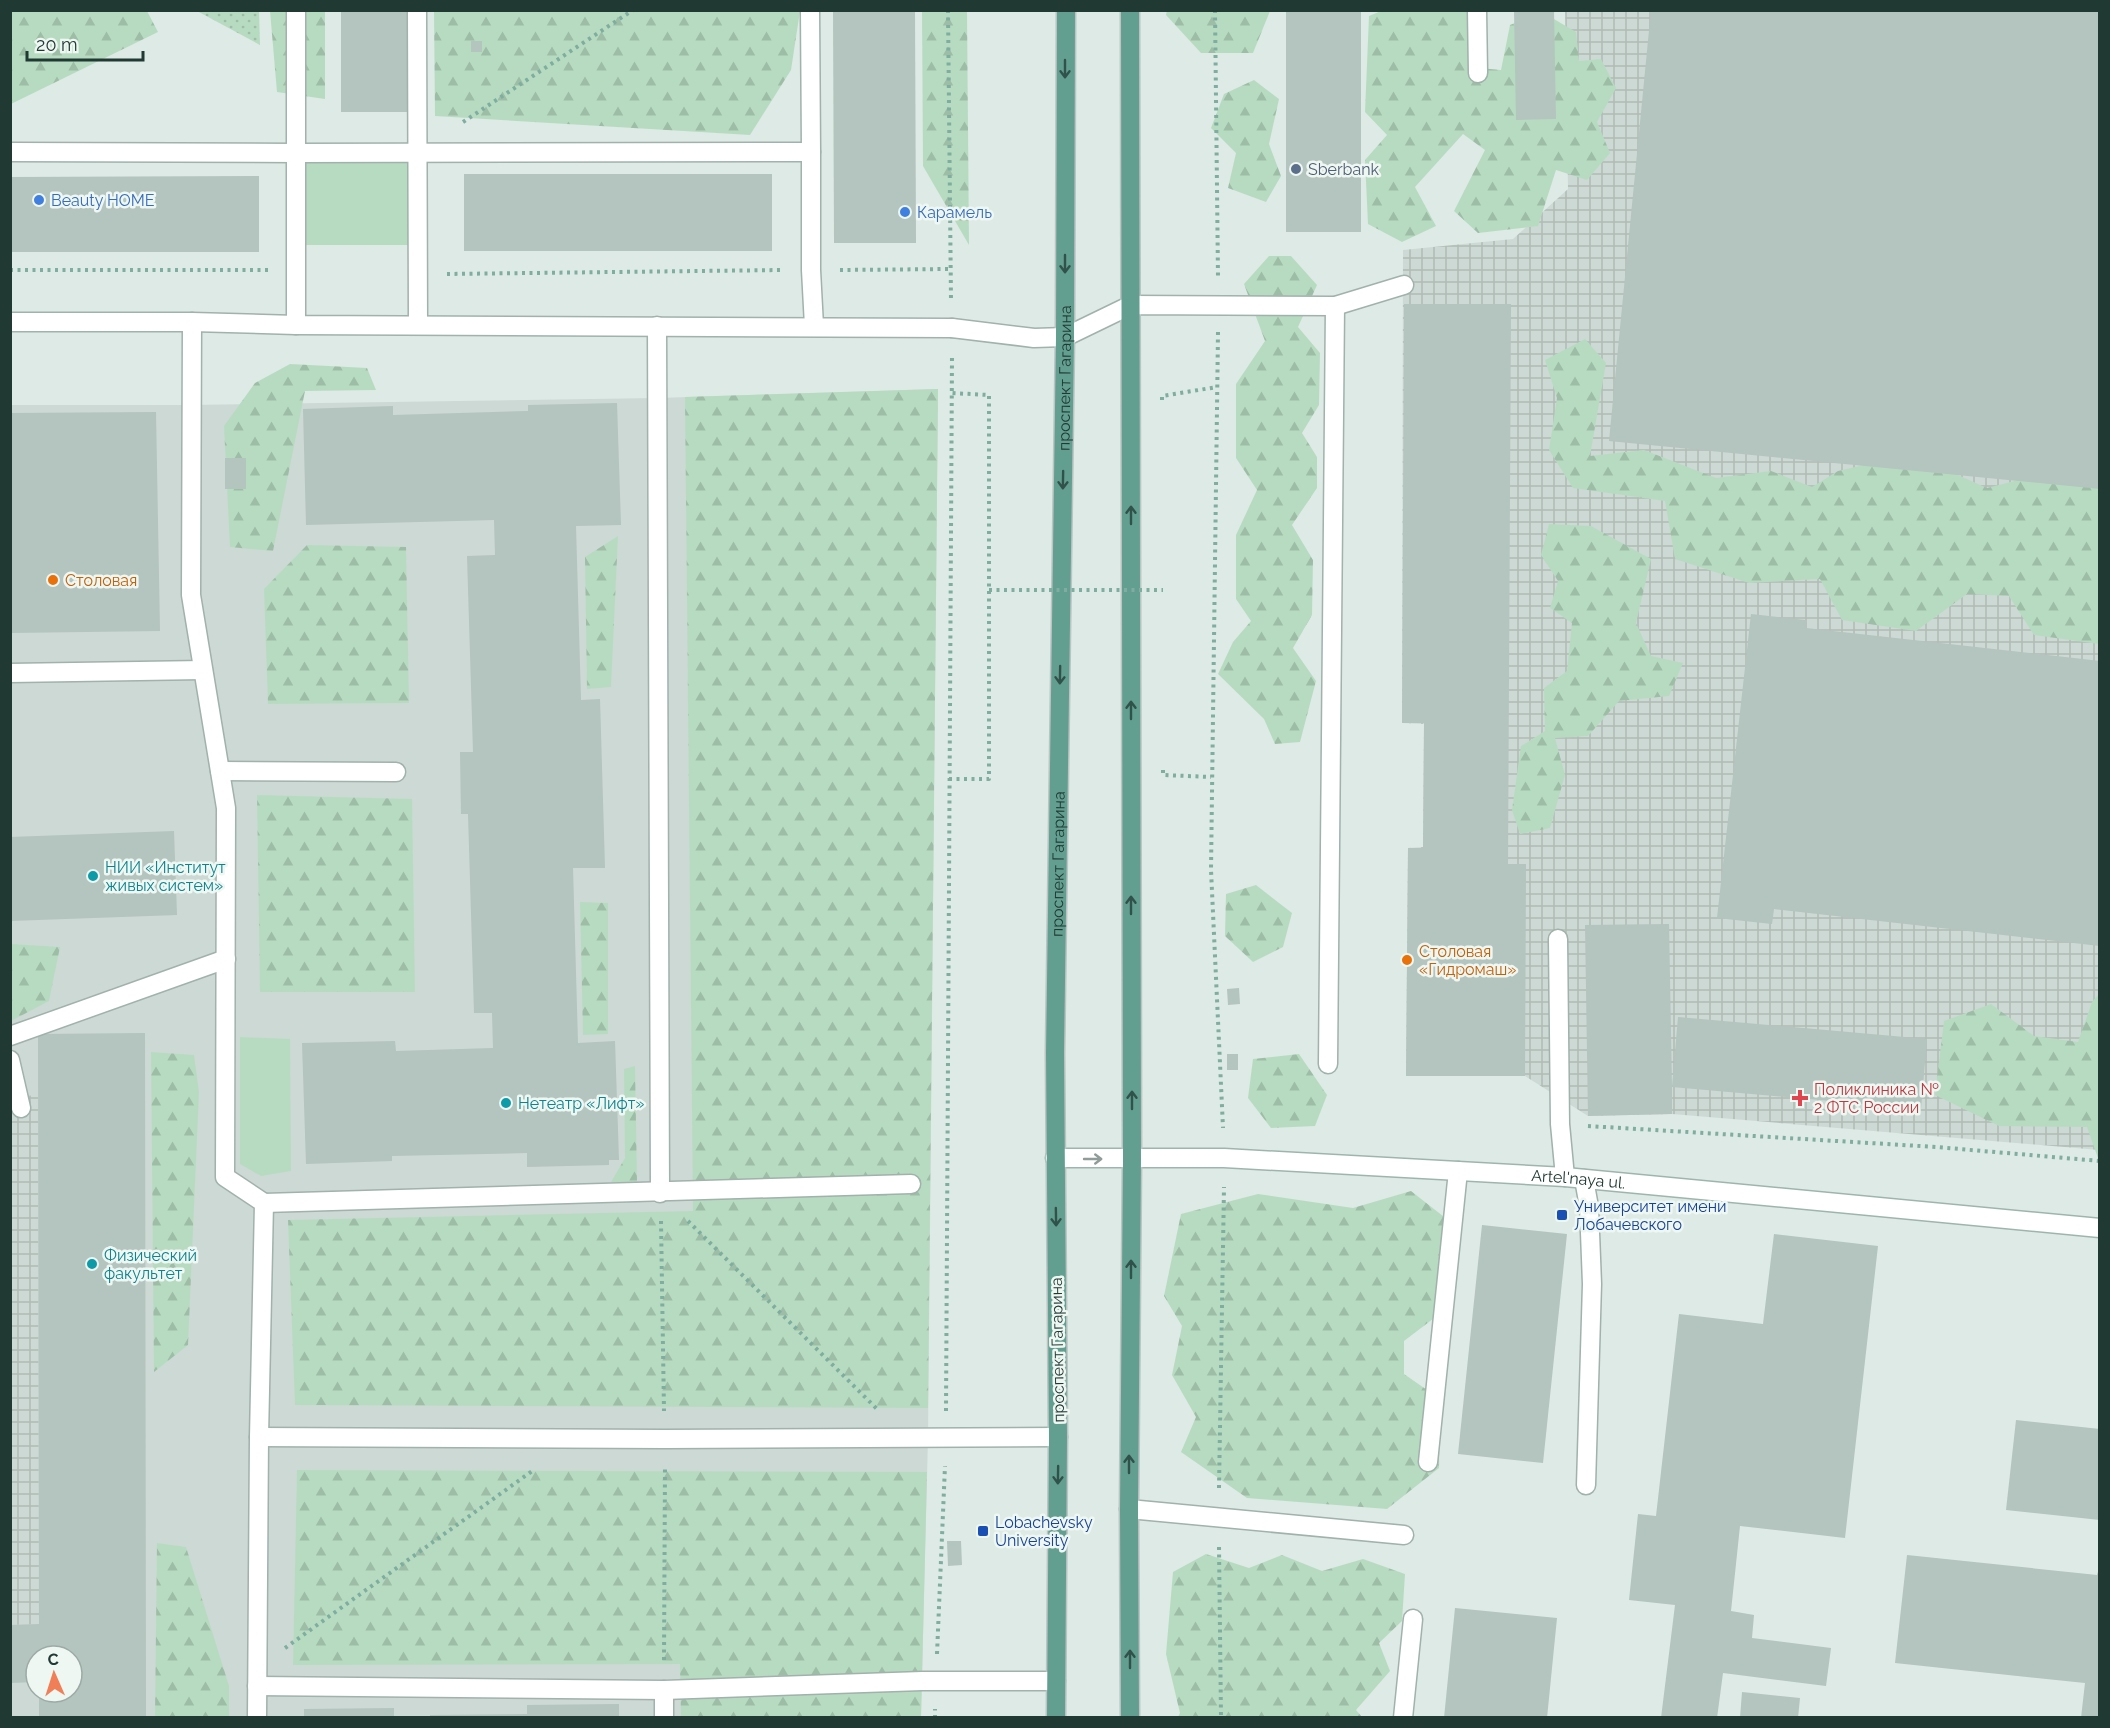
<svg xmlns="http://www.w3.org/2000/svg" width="2110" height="1728" font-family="Raleway,sans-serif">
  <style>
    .built { fill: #cdd9d4; fill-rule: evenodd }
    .industrial { fill: url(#industrial-grid) }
    .grass { fill: #b7dbc1 }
    .forest { fill: url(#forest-firs) }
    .park { fill: url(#park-dots) }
    .building { fill: #b4c4be }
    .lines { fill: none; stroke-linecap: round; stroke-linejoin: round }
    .lane-casing { stroke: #a1b1ac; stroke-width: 21 }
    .street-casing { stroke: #a1b1ac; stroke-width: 21 }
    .secondary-casing { stroke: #9eb5ad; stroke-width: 21 }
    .primary-casing { stroke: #bcc4c2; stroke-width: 21 }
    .path { stroke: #7fad9f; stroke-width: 4; stroke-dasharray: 3 4.5; stroke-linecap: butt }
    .lane { stroke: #fff; stroke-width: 18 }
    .street { stroke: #fff; stroke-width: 18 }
    .secondary { stroke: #fff; stroke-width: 18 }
    .primary { stroke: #639f90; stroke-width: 18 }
    .path-bridge { stroke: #7fad9f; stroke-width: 4; stroke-dasharray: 3 4.5; stroke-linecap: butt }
    .oneway { stroke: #31524a }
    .oneway2 { stroke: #909c99 }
    .service-dot { fill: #5c6f8a; stroke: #eff7f3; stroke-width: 2 }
    .shop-dot { fill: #3f7fe0; stroke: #eff7f3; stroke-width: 2 }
    .food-dot { fill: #e8710a; stroke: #eff7f3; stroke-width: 2 }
    .culture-dot { fill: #0f9aa8; stroke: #eff7f3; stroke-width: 2 }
    .health-dot { fill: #e0444e; stroke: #eff7f3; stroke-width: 2 }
    .transit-dot { fill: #1a4fb4; stroke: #eff7f3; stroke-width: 2 }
    .labels { text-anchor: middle; stroke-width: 5; stroke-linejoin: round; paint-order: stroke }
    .service-label { font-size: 16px; fill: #4e5e75; stroke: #eff7f3; text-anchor: start }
    .shop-label { font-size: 16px; fill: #366cbe; stroke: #eff7f3; text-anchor: start }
    .street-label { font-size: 16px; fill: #203933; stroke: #eff7f3 }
    .food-label { font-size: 16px; fill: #c56008; stroke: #eff7f3; text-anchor: start }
    .culture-label { font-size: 16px; fill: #0d838f; stroke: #eff7f3; text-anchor: start }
    .health-label { font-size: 16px; fill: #be3a42; stroke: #eff7f3; text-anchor: start }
    .transit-label { font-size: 16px; fill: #164399; stroke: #eff7f3; text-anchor: start }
  </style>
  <defs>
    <pattern id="industrial-grid" width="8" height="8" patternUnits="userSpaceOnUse" patternTransform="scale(1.5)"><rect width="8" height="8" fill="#cdd9d4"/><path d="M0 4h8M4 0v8" fill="none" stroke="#b0bbb6"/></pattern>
    <pattern id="forest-firs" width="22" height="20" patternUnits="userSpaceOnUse" patternTransform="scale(1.5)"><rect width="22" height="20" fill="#b7dbc1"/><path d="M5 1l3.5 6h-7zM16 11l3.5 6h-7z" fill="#9dbda6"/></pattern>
    <pattern id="park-dots" width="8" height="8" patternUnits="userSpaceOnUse" patternTransform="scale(1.5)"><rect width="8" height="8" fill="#b7dbc1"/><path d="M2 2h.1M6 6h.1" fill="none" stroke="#9dbda6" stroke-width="1.8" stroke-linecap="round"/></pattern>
  </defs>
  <rect width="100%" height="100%" fill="#deeae5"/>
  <path class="built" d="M938,389L928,1438L921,1717L11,1718V405H190L658,398ZM36,1656H72V1692H36Z"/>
  <g class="industrial">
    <path d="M1565,11H2099V1150L1672,1114L1588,1116L1525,1076H1406L1408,848L1423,847L1424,724L1402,723L1403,250L1513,239L1568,189Z"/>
    <path d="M38,1095L39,1624L11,1625V1097Z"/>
  </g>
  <g class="grass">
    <path d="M417,152L418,245H296V153Z"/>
    <path d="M240,1037L290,1039L291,1171L261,1176L240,1164Z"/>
  </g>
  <g class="forest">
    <path d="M11,10L147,11L158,32L11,104Z"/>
    <path d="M1167,10H1270V11L1253,53H1201L1166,15Z"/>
    <path d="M270,11H325V99L277,92Z"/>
    <path d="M434,11H800L791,70L750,135L435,116Z"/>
    <path d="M922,11H967L969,245L923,166Z"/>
    <path d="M1381,11H1468V67L1501,70L1510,25L1542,12L1576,32L1579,61L1601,59L1616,88L1597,122L1610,153L1587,180L1556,170L1538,226L1478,233L1454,211L1485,150L1463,134L1415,187L1436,226L1402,242L1368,224L1365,160L1387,135L1365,112L1369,16Z"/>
    <path d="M1254,80L1279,99L1269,144L1281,176L1266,202L1228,188L1236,153L1211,128L1224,94Z"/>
    <path d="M1269,256H1291L1317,285L1298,327L1320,353L1319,405L1302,433L1317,457V488L1292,525L1313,560L1312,615L1293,648L1316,681L1300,742L1275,744L1264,719L1218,674L1233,642L1251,621L1236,599V535L1257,490L1236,458V384L1265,341L1244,284Z"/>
    <path d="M1585,339L1606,363L1590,456L1644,450L1716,478L1771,471L1812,487L1838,471L1911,454L1987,488L2070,467L2099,470V644L2034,635L2009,596L1967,594L1916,631L1842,620L1820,579L1749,583L1675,559L1665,501L1573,488L1549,450L1557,398L1545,360Z"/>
    <path d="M290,364L367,368L376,390L305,391L273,551L230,547L224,426L255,383Z"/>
    <path d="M938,389L928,1408L295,1405L288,1220L693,1211L685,397Z"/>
    <path d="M1549,524L1591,526L1651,559L1636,623L1651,656L1683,663L1669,696L1619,701L1588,736L1555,738L1565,775L1550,828L1520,834L1512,810L1521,746L1545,731L1544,688L1567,671L1572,623L1550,608L1558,581L1541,555Z"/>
    <path d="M618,536L611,687L587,689L585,557Z"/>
    <path d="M307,545L406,547L409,703L268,704L264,589Z"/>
    <path d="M257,795L412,799L415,992H260Z"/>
    <path d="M1256,885L1292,913L1283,947L1253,962L1225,936L1226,894Z"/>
    <path d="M580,902L608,903V1034L583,1035Z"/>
    <path d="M11,944L60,947L49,1001L11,1021Z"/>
    <path d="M2099,994V1161L2087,1127L1999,1126L1935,1095L1944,1021L1991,1004L2034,1036L2078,1042L2092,1002Z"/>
    <path d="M151,1052L194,1055L199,1092L188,1345L154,1372Z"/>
    <path d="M1299,1054L1327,1095L1315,1126L1271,1128L1248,1098L1253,1059Z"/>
    <path d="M635,1066L637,1182H611L625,1158L624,1069Z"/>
    <path d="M1411,1191L1462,1231L1446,1309L1404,1341V1374L1440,1399L1439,1468L1387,1509L1247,1498L1181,1452L1196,1417L1172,1375L1182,1326L1164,1296L1181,1214L1258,1194L1353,1208Z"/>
    <path d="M297,1470L927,1472L921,1717H681L680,1664L293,1665Z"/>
    <path d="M157,1543L186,1547L229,1686V1717H155Z"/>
    <path d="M1206,1554L1249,1568L1282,1555L1322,1571L1363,1559L1405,1574L1402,1621L1379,1643L1390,1671L1356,1710L1362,1717H1178L1180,1713L1166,1654L1173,1572Z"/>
  </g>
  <path class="park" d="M197,11H259L260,45Z"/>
  <g class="building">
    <rect x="341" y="10" width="67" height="102"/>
    <path d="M833,10H915L916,243H834Z"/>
    <rect x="1286" y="10" width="75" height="222"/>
    <path d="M1514,10H1554L1556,119L1516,120Z"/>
    <path d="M1651,10H2100V489L1609,441Z"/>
    <rect x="471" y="41" width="11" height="11"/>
    <rect x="464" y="174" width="308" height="77"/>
    <path d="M259,176V252H10V177Z"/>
    <path d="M1404,304H1511L1508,864H1526L1525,1076H1406L1408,848H1423L1424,723H1402Z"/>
    <path d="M617,403L621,525L576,526L581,700L600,699L605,868H573L578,1043L615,1041L619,1160H609V1165L527,1167V1153L392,1156V1161L306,1164L302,1043L395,1041L396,1051L493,1048L492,1013H474L468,814H461L460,752H473L467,556L495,555L494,520L306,525L303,409L393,406V415L528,411V405Z"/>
    <path d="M156,412L160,631L10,633V413Z"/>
    <rect x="225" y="458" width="21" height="31"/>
    <path d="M1751,614L1806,620V628L2100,661V946L1774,909L1772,924L1717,918Z"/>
    <path d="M174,831L177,915L10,921V837Z"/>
    <path d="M1669,924L1672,1087L1678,1017L1927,1039L1921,1109L1672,1087V1114L1588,1116L1585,925Z"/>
    <path d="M1239,988L1240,1004L1228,1005L1227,989Z"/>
    <path d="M145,1033L146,1718H39V1692H72V1656H36V1682L10,1683V1625L39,1624L38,1034Z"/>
    <rect x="1227" y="1054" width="11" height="16"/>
    <path d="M1482,1225L1567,1234L1543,1463L1458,1454Z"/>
    <path d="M1774,1234L1878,1246L1845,1538L1740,1526L1731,1611L1754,1615L1752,1638L1831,1648L1826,1686L1723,1673L1717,1718H1661L1675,1605L1629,1600L1638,1514L1656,1516L1679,1314L1763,1324Z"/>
    <path d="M2016,1420L2100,1429V1520L2006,1510Z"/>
    <path d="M947,1541H961L962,1565L948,1566Z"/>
    <path d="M1907,1555L2097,1575L2100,1565V1718H2081L2085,1683L1895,1663Z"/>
    <path d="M1455,1608L1557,1618L1547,1718H1444Z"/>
    <path d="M1742,1692L1800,1698L1798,1718H1740Z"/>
    <path d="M619,1704V1718H430V1715L527,1714V1705Z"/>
    <path d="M394,1708V1718H304V1709Z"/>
  </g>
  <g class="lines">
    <g class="lane-casing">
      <g id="lane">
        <path d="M1477,10L1478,73"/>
        <path d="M192,322L191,595L226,808L225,1177L264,1203L259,1437L257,1718"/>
        <path d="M657,326L660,1193"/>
        <path d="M952,328L1034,338L1065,337L1131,305L1335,306L1404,285"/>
        <path d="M10,673L203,670"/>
        <path d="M220,771L396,772"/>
        <path d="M1558,939L1560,1124L1565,1177"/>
        <path d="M10,1036L226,959"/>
        <path d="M10,1060L21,1108"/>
        <path d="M1328,1064L1335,306"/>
        <path d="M1584,1179L1589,1207L1592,1284L1586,1485"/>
        <path d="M264,1203L911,1184"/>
        <path d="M259,1437L665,1439L1058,1437"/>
        <path d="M1428,1462L1458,1171"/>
        <path d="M1129,1509L1404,1535"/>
        <path d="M257,1686L664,1690L922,1681H1056"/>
        <path d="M664,1690V1718"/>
        <path d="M1403,1718L1413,1619"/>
      </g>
    </g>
    <g class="street-casing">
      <g id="street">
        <path d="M296,10V153L811,152L810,10"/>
        <path d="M417,10L418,325"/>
        <path d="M10,152L296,153V325"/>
        <path d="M811,152V270L814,326"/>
        <path d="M10,322H192L296,325L952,328"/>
      </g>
    </g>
    <g class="secondary-casing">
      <g id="secondary">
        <path id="s1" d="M1055,1158H1224L1565,1177L2100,1228"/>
      </g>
    </g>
    <g class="primary-casing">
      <g id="primary">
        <path id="s2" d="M1056,1718L1058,1437L1055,1053L1065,337L1066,10"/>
        <path d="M1130,1718L1129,1509L1132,1159L1130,10"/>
      </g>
    </g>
    <g class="path">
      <path d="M948,10L951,301"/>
      <path d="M1215,10L1218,277"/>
      <path d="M463,122L633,10"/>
      <path d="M10,270H269"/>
      <path d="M840,270L950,269"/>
      <path d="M447,274L782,270"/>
      <path d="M1218,332L1211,870L1223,1128"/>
      <path d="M1162,400V396L1217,387"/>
      <path d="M1163,770V775L1211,777"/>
      <path d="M949,779H989V395L951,393"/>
      <path d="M1588,1126L1936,1147L2100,1161"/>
      <path d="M661,1221L664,1411"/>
      <path d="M688,1221L878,1410"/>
      <path d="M946,1411L952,356"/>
      <path d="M1219,1488L1224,1187"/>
      <path d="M1219,1547L1221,1718"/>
      <path d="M285,1648L535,1469"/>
      <path d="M937,1654L945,1466"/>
      <path d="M664,1660L665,1467"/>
      <path d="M935,1718V1709"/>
    </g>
    <use href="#lane" class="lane"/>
    <use href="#street" class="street"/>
    <use href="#secondary" class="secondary"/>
    <use href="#primary" class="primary"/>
    <path class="path-bridge" d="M989,590H1163"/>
  </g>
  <defs><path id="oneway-shaft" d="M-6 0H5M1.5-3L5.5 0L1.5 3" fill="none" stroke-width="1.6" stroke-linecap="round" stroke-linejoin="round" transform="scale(1.5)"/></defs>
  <g class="oneway">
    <use href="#oneway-shaft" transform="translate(1065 69) rotate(90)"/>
    <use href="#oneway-shaft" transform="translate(1065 264) rotate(90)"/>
    <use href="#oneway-shaft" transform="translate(1063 480) rotate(91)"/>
    <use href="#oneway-shaft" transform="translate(1131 515) rotate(-90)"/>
    <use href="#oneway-shaft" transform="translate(1060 675) rotate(91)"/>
    <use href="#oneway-shaft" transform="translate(1131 710) rotate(-90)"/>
    <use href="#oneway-shaft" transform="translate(1131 905) rotate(-90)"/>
    <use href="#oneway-shaft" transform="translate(1132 1100) rotate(-90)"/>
    <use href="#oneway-shaft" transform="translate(1056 1217) rotate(89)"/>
    <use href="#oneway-shaft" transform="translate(1131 1269) rotate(-90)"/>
    <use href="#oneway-shaft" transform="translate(1129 1464) rotate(-90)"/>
    <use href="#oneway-shaft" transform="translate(1058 1475) rotate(91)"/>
    <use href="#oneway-shaft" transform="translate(1130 1659) rotate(-90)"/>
  </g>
  <use class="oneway2" href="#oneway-shaft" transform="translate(1093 1159)"/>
  <circle class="service-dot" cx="1296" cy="169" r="6"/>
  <g class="shop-dot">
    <circle cx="39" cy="200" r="6"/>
    <circle cx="905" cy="212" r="6"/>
  </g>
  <g class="food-dot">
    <circle cx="53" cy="580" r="6"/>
    <circle cx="1407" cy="960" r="6"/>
  </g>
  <g class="culture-dot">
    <circle cx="93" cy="876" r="6"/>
    <circle cx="506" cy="1103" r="6"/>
    <circle cx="92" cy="1264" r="6"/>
  </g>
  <path class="health-dot" d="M1797 1089h6v6h6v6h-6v6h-6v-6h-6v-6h6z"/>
  <g class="transit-dot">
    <rect x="1556" y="1209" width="12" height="12" rx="3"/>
    <rect x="977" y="1525" width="12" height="12" rx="3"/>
  </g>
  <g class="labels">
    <g class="service-label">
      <text x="1308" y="175">Sberbank</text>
    </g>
    <g class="shop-label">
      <text x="51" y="206">Beauty HOME</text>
      <text x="917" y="218">Карамель</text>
    </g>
    <g class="street-label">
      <text dy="6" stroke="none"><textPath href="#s2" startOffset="1340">проспект Гагарина</textPath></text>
      <text dy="6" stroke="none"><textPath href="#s2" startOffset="854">проспект Гагарина</textPath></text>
      <text dy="6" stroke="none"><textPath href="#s1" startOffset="524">Artel'naya ul.</textPath></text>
      <text transform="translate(1057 1350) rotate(-91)" y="6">проспект Гагарина</text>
    </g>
    <g class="food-label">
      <text x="65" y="586">Столовая</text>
      <text x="1419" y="957">Столовая<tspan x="1419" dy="18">«Гидромаш»</tspan></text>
    </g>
    <g class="culture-label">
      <text x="105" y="873">НИИ «Институт<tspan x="105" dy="18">живых систем»</tspan></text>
      <text x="518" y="1109">Нетеатр «Лифт»</text>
      <text x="104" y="1261">Физический<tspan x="104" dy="18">факультет</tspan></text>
    </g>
    <g class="health-label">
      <text x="1814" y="1095">Поликлиника №<tspan x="1814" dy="18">2 ФТС России</tspan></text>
    </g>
    <g class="transit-label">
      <text x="1574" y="1212">Университет имени<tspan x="1574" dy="18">Лобачевского</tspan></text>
      <text x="995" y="1528">Lobachevsky<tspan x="995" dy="18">University</tspan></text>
    </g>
  </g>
  <rect width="2110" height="1728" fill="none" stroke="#203933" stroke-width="24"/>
  <g transform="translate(54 1674) rotate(357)"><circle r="28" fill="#eff7f3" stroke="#9caba6" stroke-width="1.5"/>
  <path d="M0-4.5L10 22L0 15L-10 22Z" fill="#f07e56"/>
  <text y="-9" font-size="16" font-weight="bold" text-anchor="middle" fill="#203933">С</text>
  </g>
  <path d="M27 51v9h116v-9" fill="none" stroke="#203933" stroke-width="3"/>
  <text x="36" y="51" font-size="18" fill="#203933" stroke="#eff7f3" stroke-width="4.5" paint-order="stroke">20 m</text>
</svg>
